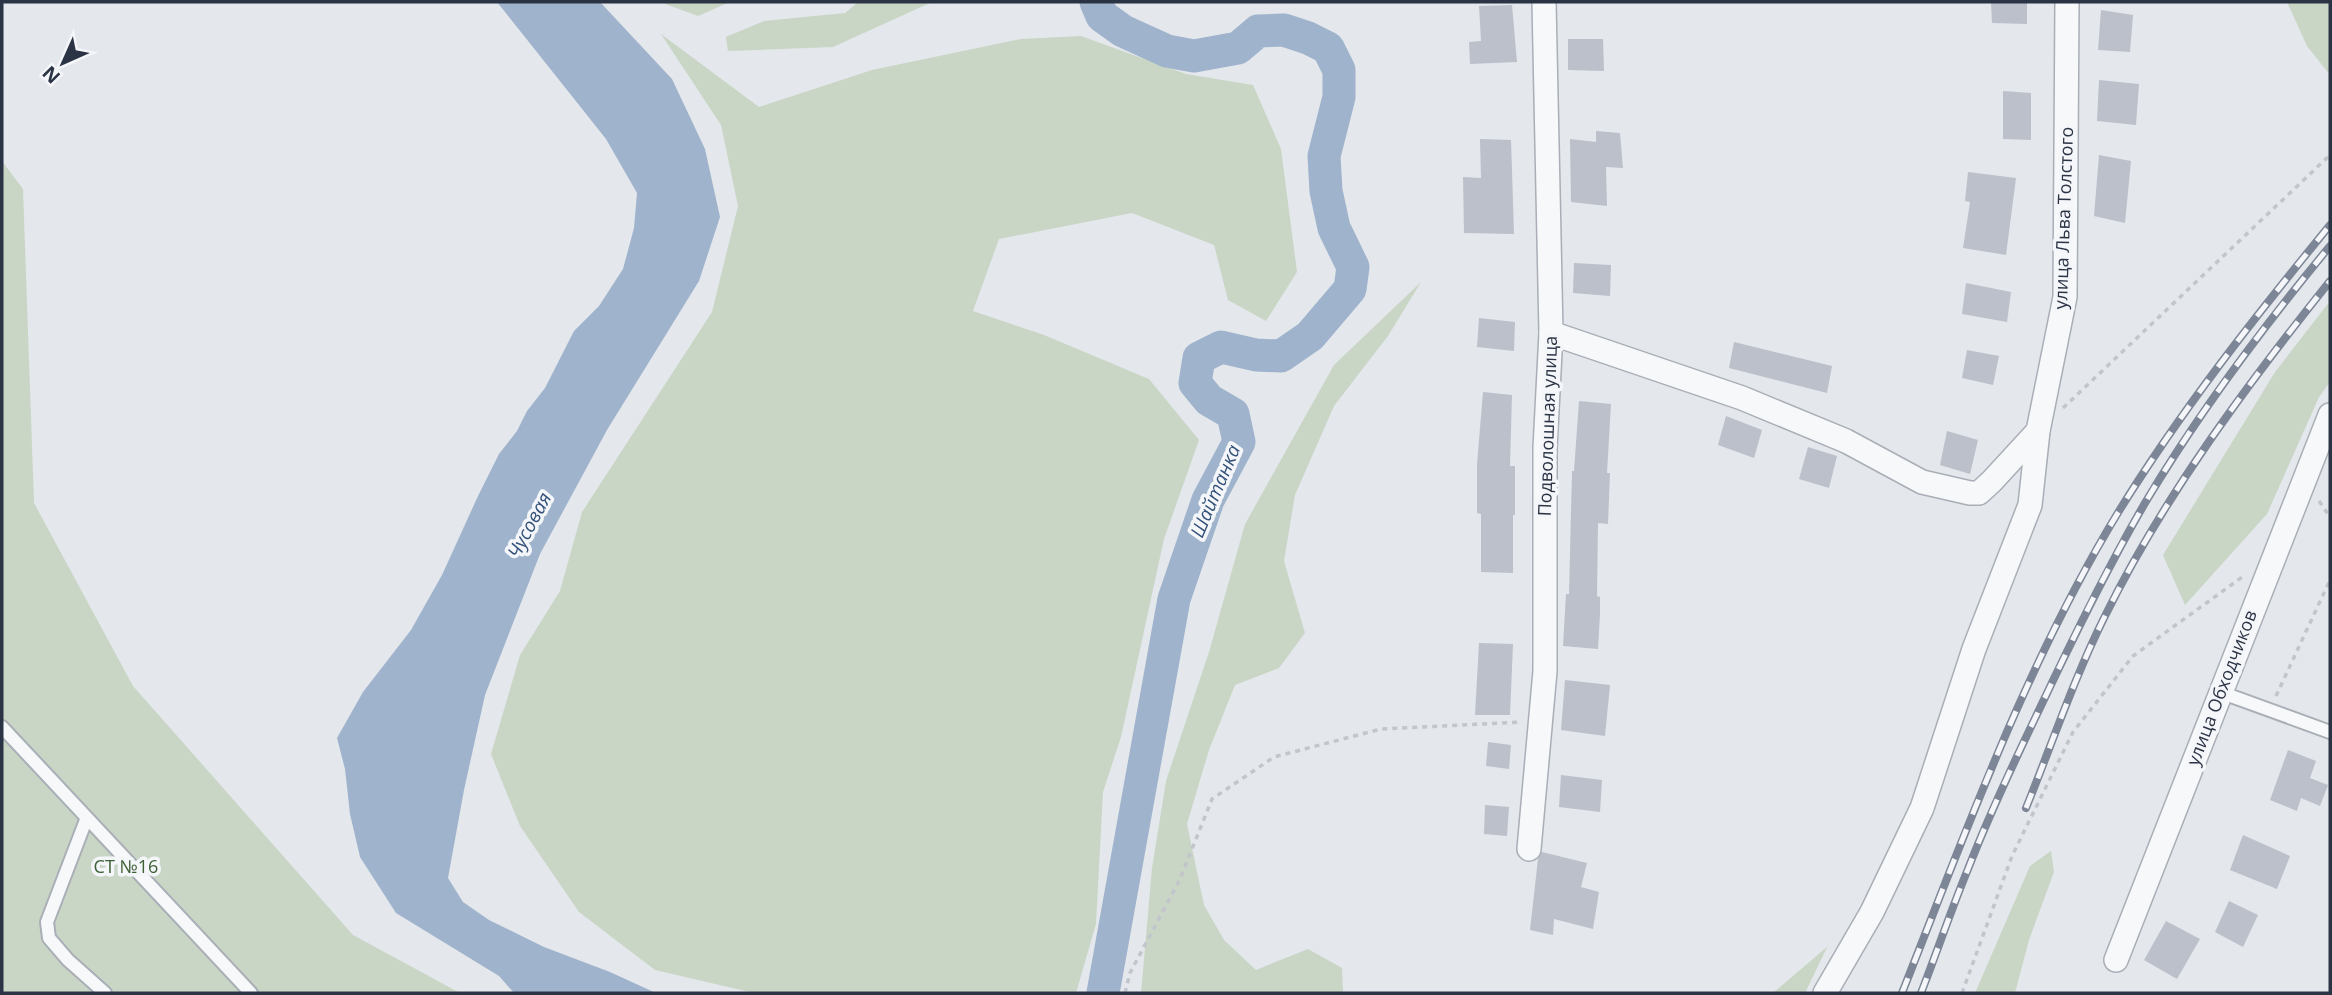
<svg xmlns="http://www.w3.org/2000/svg" width="2332" height="995" font-family="'Open Sans',sans-serif">
  <style>
    .green { fill: #c9d6c5 }
    .water { fill: #9fb4cc }
    .lines { fill: none; stroke-linecap: round; stroke-linejoin: round }
    .river { stroke: #9fb4cc; stroke-width: 33 }
    .building { fill: #bbc0ca }
    .lane-casing { stroke: #a9aeb7; stroke-width: 16 }
    .street-casing { stroke: #a9aeb7; stroke-width: 26 }
    .path { stroke: #c2c5cb; stroke-width: 3.5; stroke-dasharray: 5 5; stroke-linecap: butt }
    .lane { stroke: #f7f8fa; stroke-width: 12 }
    .street { stroke: #f7f8fa; stroke-width: 23 }
    .rail-casing { stroke: #7d8696; stroke-width: 8 }
    .rail { stroke: #f4f6f9; stroke-width: 5; stroke-dasharray: 16; stroke-linecap: butt }
    .labels { text-anchor: middle; stroke-width: 7; stroke-linejoin: round; paint-order: stroke }
    .street-label { font-size: 18px; fill: #2b3445; stroke: #f4f6f9 }
    .park-label { font-size: 18px; fill: #3f6138; stroke: #f4f6f9 }
    .water-label { font-size: 19px; font-style: italic; fill: #34527a; stroke: #f4f6f9 }
  </style>
  <rect width="100%" height="100%" fill="#e4e7ec"/>
  <g class="green">
    <path d="M660,2H730L698,16Z"/>
    <path d="M858,2H932L833,47L728,51L726,37L764,21L845,13Z"/>
    <path d="M2287,2H2330V75L2307,46Z"/>
    <path d="M661,34L759,107L872,70L1021,39L1081,36L1186,74L1253,85L1281,149L1297,272L1266,321L1228,300L1214,245L1132,213L999,239L973,311L1044,335L1149,379L1199,440L1164,539L1121,737L1103,792L1096,924L1076,993H754L655,970L579,912L520,826L491,754L520,655L560,591L582,512L712,312L738,206L721,125Z"/>
    <path d="M2,161L23,189L34,503L133,686L353,935L460,993H2Z"/>
    <path d="M1421,282L1388,336L1334,406L1295,495L1284,561L1305,633L1279,668L1235,685L1209,750L1187,824L1204,905L1224,940L1256,970L1308,949L1342,968L1343,993H1141L1152,868L1166,781L1209,652L1245,524L1334,365Z"/>
    <path d="M2330,301V382L2319,397L2267,514L2185,605L2163,555L2275,372Z"/>
    <path d="M2051,851L2054,872L2029,940L2015,993H1975L2030,866Z"/>
    <path d="M1831,939L1805,993H1773L1827,947Z"/>
  </g>
  <path class="water" d="M497,2H600L672,79L705,149L720,217L699,281L607,430L540,554L485,695L464,790L448,878L463,902L489,920L544,947L610,972L656,993H514L499,976L396,913L360,857L350,814L345,769L337,738L363,692L411,630L442,575L478,496L499,454L517,431L527,411L545,388L574,331L599,306L623,269L634,228L637,193L606,139Z"/>
  <g class="lines">
    <path class="river" d="M1096,2L1102,16L1123,31L1167,51L1194,56L1238,48L1258,31L1284,30L1308,38L1328,48L1339,70V97L1324,156L1326,191L1334,228L1353,267L1350,289L1310,336L1281,356L1256,355L1221,347L1199,358L1195,383L1209,400L1233,414L1239,442L1208,500L1174,599L1103,993"/>
  </g>
  <g class="building">
    <path d="M1991,2H2027V24L1992,23Z"/>
    <path d="M1512,5L1517,62L1470,64L1469,42L1481,41L1479,6Z"/>
    <path d="M2101,10L2133,15L2130,52L2098,50Z"/>
    <path d="M1568,39H1603L1604,71L1568,70Z"/>
    <path d="M2099,80L2139,84L2136,125L2097,121Z"/>
    <path d="M2003,91L2031,93V140L2003,139Z"/>
    <path d="M1596,131L1620,133L1623,168L1606,167L1607,206L1571,202L1570,139L1596,142Z"/>
    <path d="M1480,139L1511,140L1514,234L1464,233L1463,177L1481,178Z"/>
    <path d="M2099,155L2131,161L2125,223L2094,216Z"/>
    <path d="M1968,172L2016,178L2006,255L1963,248L1970,202L1965,201Z"/>
    <path d="M1574,263L1611,265L1610,296L1573,293Z"/>
    <path d="M1966,283L2011,292L2007,322L1962,314Z"/>
    <path d="M1479,318L1515,322L1514,351L1477,347Z"/>
    <path d="M1734,342L1832,366L1827,393L1729,368Z"/>
    <path d="M1967,350L1999,356L1993,385L1962,378Z"/>
    <path d="M1483,392L1512,395L1510,466H1515V515H1513V573L1481,572V514L1477,513V464Z"/>
    <path d="M1579,401L1611,404L1607,473H1610L1608,524L1598,523L1597,596L1600,597V614L1598,649L1563,646L1566,594H1569L1572,471H1574Z"/>
    <path d="M1726,416L1762,430L1754,458L1718,445Z"/>
    <path d="M1947,431L1978,440L1970,474L1940,465Z"/>
    <path d="M1808,447L1837,456L1829,488L1799,479Z"/>
    <path d="M1479,643L1513,644L1510,715H1475Z"/>
    <path d="M1565,680L1610,685L1605,736L1561,730Z"/>
    <path d="M1488,742L1511,745L1509,769L1486,766Z"/>
    <path d="M2288,750L2316,761L2310,778L2328,785L2320,806L2301,798L2297,811L2270,800Z"/>
    <path d="M1561,775L1602,780L1600,812L1559,807Z"/>
    <path d="M1485,805L1509,807L1507,836L1484,834Z"/>
    <path d="M2243,835L2290,856L2277,889L2230,870Z"/>
    <path d="M1542,852L1587,863L1581,887L1599,892L1593,929L1554,919L1553,935L1530,930L1538,859Z"/>
    <path d="M2229,901L2258,915L2243,947L2215,932Z"/>
    <path d="M2166,921L2200,939L2177,979L2144,960Z"/>
  </g>
  <g class="lines">
    <g class="lane-casing">
      <g id="lane">
        <path d="M2220,692L2330,732"/>
        <path d="M2,727L251,993"/>
        <path d="M86,820L47,922L49,938L68,960L105,993"/>
      </g>
    </g>
    <g class="street-casing">
      <g id="street">
        <path d="M1551,333L1742,398L1846,441L1922,482L1970,493H1979L1992,481L2038,431"/>
        <path d="M1529,849L1545,671V448L1551,333L1544,2"/>
        <path d="M2116,960L2330,415"/>
        <path d="M1825,993L1872,912L1922,808L1974,649L2030,505L2038,431L2065,297L2067,2"/>
      </g>
    </g>
    <g class="path">
      <path d="M2063,408L2330,155"/>
      <path d="M2319,501L2330,517"/>
      <path d="M2276,696L2330,580"/>
      <path d="M1125,993L1130,973L1180,879L1212,799L1274,757L1381,729L1521,722"/>
      <path d="M1962,993L2012,856L2073,732L2133,656L2245,575"/>
    </g>
    <use href="#lane" class="lane"/>
    <use href="#street" class="street"/>
    <g class="rail-casing">
      <g id="rail">
        <path d="M2026,808C2052,744 2074,678 2105,616C2164,496 2246,386 2330,281"/>
        <path d="M1902,993C1967,829 2027,662 2119,511C2182,409 2255,317 2330,225"/>
        <path d="M1921,993C1937,952 1951,910 1968,869C1989,815 2014,762 2039,710C2072,640 2106,570 2145,503C2199,412 2263,327 2330,246"/>
      </g>
    </g>
    <use href="#rail" class="rail"/>
  </g>
  <g class="labels">
    <g class="street-label">
      <text transform="translate(2064 218) rotate(-88)" y="6">улица Льва Толстого</text>
      <text transform="translate(1548 426) rotate(-88)" y="6">Подволошная улица</text>
      <text transform="translate(2222 688) rotate(-69)" y="6">улица Обходчиков</text>
    </g>
    <g class="park-label">
      <text x="126" y="873">СТ №16</text>
    </g>
    <g class="water-label">
      <text transform="translate(1215 491) rotate(-67)" y="7">Шайтанка</text>
      <text transform="translate(529 525) rotate(-62)" y="7">Чусовая</text>
    </g>
  </g>
  <rect width="2332" height="995" fill="none" stroke="#2b3445" stroke-width="7"/>
  <g transform="translate(63 63) rotate(225)" stroke="#f4f6f9" stroke-width="5" paint-order="stroke">
  <path d="M0-5L12 26L0 18L-12 26Z" fill="#2b3445"/>
  <text y="-10" font-size="19" font-weight="bold" text-anchor="middle" fill="#2b3445">N</text>
  </g>
</svg>
